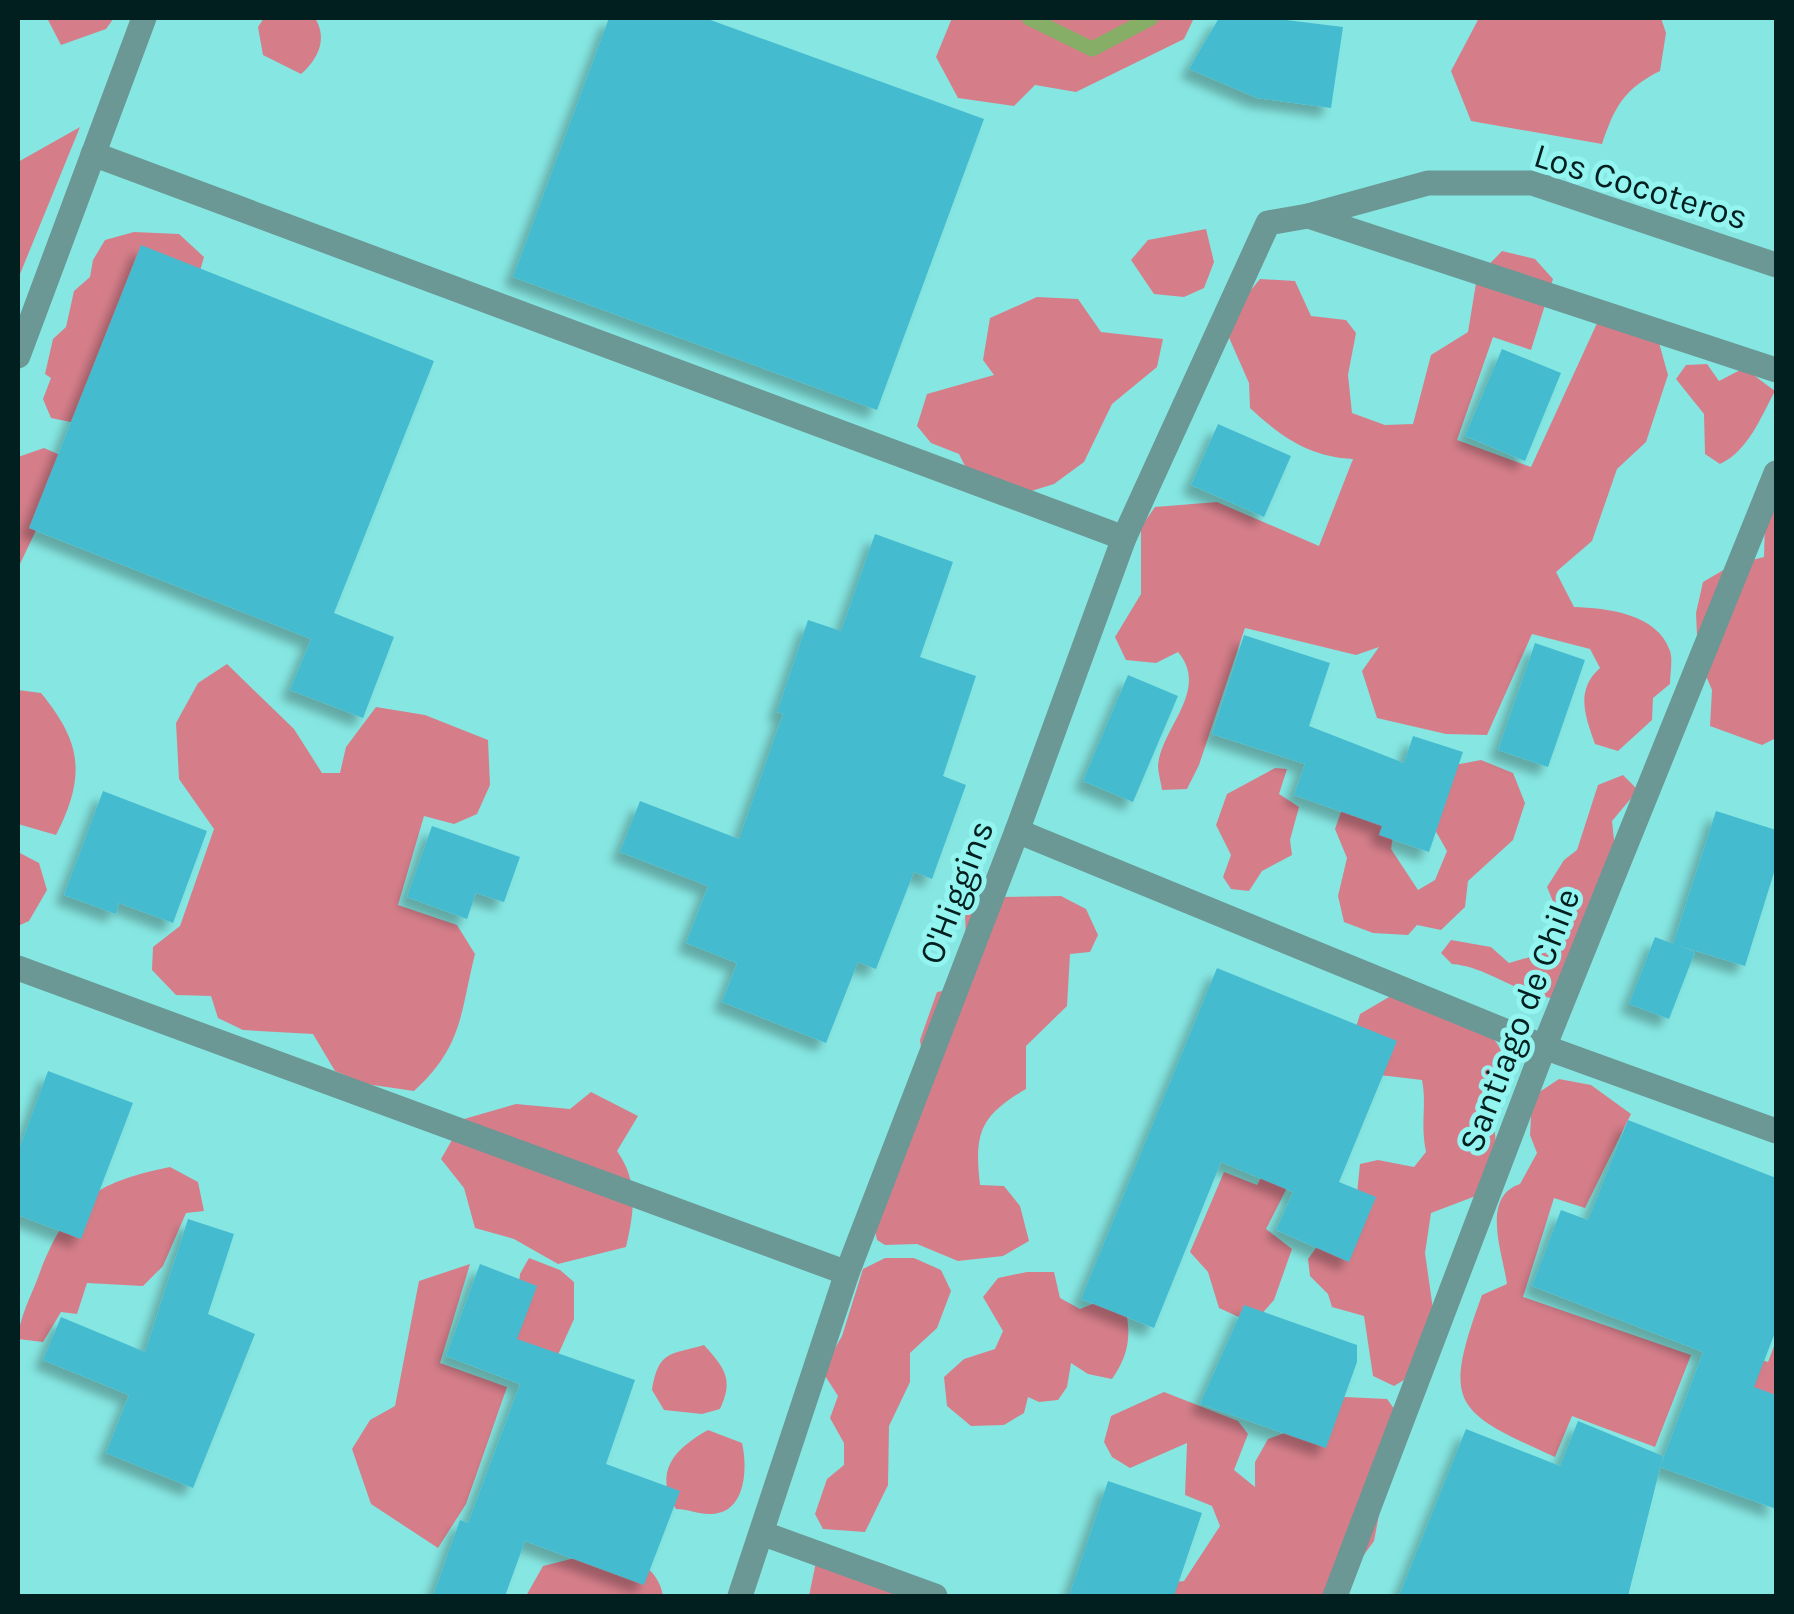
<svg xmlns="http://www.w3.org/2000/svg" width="1794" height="1614" font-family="Karla,sans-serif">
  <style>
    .forest { fill: #d57e8a }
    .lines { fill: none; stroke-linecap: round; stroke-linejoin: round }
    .stream { stroke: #87ae66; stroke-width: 15 }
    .building { fill: #45bbd0; filter: url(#shadow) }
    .minor { stroke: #6b9795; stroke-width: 25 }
    .labels { text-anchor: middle; stroke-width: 10; stroke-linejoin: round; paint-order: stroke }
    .street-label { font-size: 35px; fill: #001f1e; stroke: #93f4f0 }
  </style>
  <defs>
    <filter id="shadow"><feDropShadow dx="-9" dy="9" stdDeviation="5" flood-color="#0004"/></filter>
  </defs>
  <rect width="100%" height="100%" fill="#86e7e2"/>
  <g class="forest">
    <path d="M47,18H114L106,29L61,45Z"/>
    <path d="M264,18H315C328,39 318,59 301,74L263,55L258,27Z"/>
    <path d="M952,18H1194L1184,39L1076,92L1035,85L1014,106L958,98L936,57Z"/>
    <path d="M1479,18H1661L1666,33L1660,71C1624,89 1615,106 1602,144L1471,121L1451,71Z"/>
    <path d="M80,127L18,279V162Z"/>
    <path d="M1206,229L1214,262L1204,288L1184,297L1154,294L1131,260L1148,240Z"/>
    <path d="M134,232L179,234L204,257L195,288L76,423L51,418L43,399L51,378L45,374L53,339L66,327L74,291L90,277L93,260L105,240Z"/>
    <path d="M1502,251L1535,259L1553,279L1531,350L1493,337L1457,440L1531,467L1598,321L1656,332L1668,375L1646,442L1617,469L1592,541L1556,572L1574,607C1607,608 1658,614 1670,651C1673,660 1670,674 1670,684L1653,698L1652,720L1618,751L1595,744C1585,716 1575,690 1600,668L1590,649L1532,634L1487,735L1446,734L1377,718L1362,671L1379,647L1356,655L1245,628L1199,765L1187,789L1162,790C1161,782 1158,773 1158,765C1162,727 1210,690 1178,652L1156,663L1126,660L1115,637L1141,594V527L1155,507L1217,502L1319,546L1353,459C1310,457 1281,437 1250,408L1249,383L1223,324L1260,279L1295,281L1311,316L1346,320L1356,333L1348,375L1352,413L1385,425L1413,424L1431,355L1468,332L1477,277Z"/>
    <path d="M1037,297L1078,299L1101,332L1163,339L1157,367L1112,404L1084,462L1054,484L1002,500L974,484L959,454L931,443L917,426L927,394L994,375L983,360L990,318Z"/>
    <path d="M1707,364L1719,381L1744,368L1775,391C1761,417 1748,451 1720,464L1705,454L1704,414L1676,379L1686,365Z"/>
    <path d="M44,448L62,456L41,520L18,568V457Z"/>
    <path d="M1776,493V738L1762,745L1710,726L1712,690L1698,657L1696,613L1703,582L1732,565L1764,557L1765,521Z"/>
    <path d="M227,664L294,729L322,773H340L346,747L376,707L425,715L488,740L490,785L477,814L454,824L424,816L398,905L457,925L475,954C460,1014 463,1046 414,1091L366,1084L335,1071L313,1034L243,1030L218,1018L211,996L176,995L152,970L153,947L180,926L214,829L179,779L176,723L198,683Z"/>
    <path d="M18,690L41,693C82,743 86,776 56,835L18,824Z"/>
    <path d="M1481,760L1513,773L1525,803L1513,840L1468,881L1465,907L1441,930L1417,925L1408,935L1373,933L1344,922L1338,896L1347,858L1335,829L1341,812L1361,796L1396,816L1391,849L1418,890L1435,880L1447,851L1426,814L1444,767Z"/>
    <path d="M1275,768L1287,769L1279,794L1299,807L1290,840L1292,855L1262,871L1249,891L1231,889L1223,877L1231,855L1216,825L1227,794Z"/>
    <path d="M1623,775L1638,790L1612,821L1617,868L1551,998C1515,993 1488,967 1452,964L1441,953L1451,940L1491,947L1509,963L1557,949L1559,916L1547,887L1564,860L1577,850L1598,785Z"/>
    <path d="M18,852L39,863L47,890L29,921L18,926Z"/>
    <path d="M1061,896L1086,909L1098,935L1090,952L1070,954L1067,1006L1026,1046V1089C980,1116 974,1133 980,1185L1004,1186L1020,1206L1029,1241L1003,1256L958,1261L917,1244L885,1245L877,1240L868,1198L927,1088L920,1040L937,992L958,988L966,941L965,910L993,897Z"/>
    <path d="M1389,997C1444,1003 1548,1037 1484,1106C1505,1136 1493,1163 1481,1194L1431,1213L1425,1253L1434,1316L1409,1377L1394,1386L1373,1376L1364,1316L1332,1307L1328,1294L1310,1276L1308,1259L1327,1233L1355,1213L1360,1164L1378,1160L1414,1167L1426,1152C1420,1123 1427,1106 1422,1080L1371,1074L1355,1031L1360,1014Z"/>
    <path d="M1559,1079L1591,1085L1631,1114L1585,1208L1554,1198L1523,1297L1691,1355L1655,1447L1572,1416L1555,1457C1453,1411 1442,1405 1482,1295L1507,1284C1503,1254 1480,1197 1520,1184L1537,1153L1530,1135L1532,1097Z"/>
    <path d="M591,1092L638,1116L617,1151C639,1182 634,1212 626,1247L558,1264L514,1239L475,1228L464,1188L441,1159L464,1119L516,1104L570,1109Z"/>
    <path d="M1270,1162L1295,1172L1266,1229L1292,1249L1274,1300L1259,1317L1241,1318L1219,1308L1208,1272L1190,1252L1224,1172L1257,1185Z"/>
    <path d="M170,1167L198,1182L204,1211L186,1213L163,1266L143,1286L87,1283L77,1314L61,1312L43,1342L18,1339C19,1319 30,1298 37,1280C65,1204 91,1183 170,1167Z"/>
    <path d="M529,1258L560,1270L574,1282V1319L557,1357L540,1361L512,1336L520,1274Z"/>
    <path d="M885,1258H914L941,1270L951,1291L937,1328L910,1353V1382L889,1426L888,1485L865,1532L823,1529L815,1514L827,1479L844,1465V1443L830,1418L838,1396L822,1371L842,1336L863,1269Z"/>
    <path d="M470,1264L440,1363L507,1387L466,1504L438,1548L371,1504L352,1449L370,1420L395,1406L419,1281Z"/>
    <path d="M1027,1272H1054L1060,1298L1080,1309L1100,1301L1127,1317C1131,1341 1126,1359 1112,1379L1088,1374L1071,1363L1067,1387L1058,1400L1039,1402L1028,1397L1024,1413L1004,1425L971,1426L947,1406L944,1377L964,1359L995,1349L1003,1331L983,1297L998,1278Z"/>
    <path d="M1776,1341V1422L1757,1411L1739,1353L1768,1362Z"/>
    <path d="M704,1345C725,1368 734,1380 720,1409L702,1414L664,1410L652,1390C659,1350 670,1355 704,1345Z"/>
    <path d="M1164,1392L1238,1421L1248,1434L1234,1470L1255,1487V1462L1268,1439L1305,1426L1345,1397L1387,1399L1398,1414L1374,1541L1334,1596H1145L1155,1585L1184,1581L1220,1526L1212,1506L1185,1495L1187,1443L1130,1468L1112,1457L1104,1442L1111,1416Z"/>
    <path d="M708,1430L742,1443C748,1469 746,1515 709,1514C698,1514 687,1509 676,1509C653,1472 674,1449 708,1430Z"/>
    <path d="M607,1550C634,1558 658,1567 663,1596H526L543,1566Z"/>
    <path d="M848,1556C882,1561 903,1567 922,1596H809L817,1557Z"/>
  </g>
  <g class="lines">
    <path class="stream" d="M1029,18L1092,49L1151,18"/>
  </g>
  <g class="building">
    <path d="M609,18H705L984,119L877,410L513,277Z"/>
    <path d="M1219,18H1270L1343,27L1331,108L1257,98L1189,69Z"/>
    <path d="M141,245L434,361L334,613L394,637L363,718L290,690L311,639L29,528Z"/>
    <path d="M1502,349L1561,373L1525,461L1465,436Z"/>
    <path d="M1218,424L1291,456L1264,517L1191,485Z"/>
    <path d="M875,534L953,562L920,657L976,676L943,776L966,785L932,879L914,872L876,969L858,962L826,1043L722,1002L737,963L686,943L708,886L620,852L640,801L739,839L783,714L777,712L808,620L841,631Z"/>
    <path d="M1244,635L1330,663L1309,726L1404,763L1413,736L1463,752L1429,852L1379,835L1382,826L1294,795L1305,764L1212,734Z"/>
    <path d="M1535,643L1585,660L1548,767L1498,750Z"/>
    <path d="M1128,675L1178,696L1133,802L1083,781Z"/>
    <path d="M103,791L207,831L173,923L119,903L116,914L64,895Z"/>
    <path d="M1716,811L1776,830V866L1745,966L1673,944Z"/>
    <path d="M432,826L520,857L504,902L476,893L467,919L407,897Z"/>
    <path d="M1655,937L1695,952L1669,1019L1629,1004Z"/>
    <path d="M1217,968L1397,1041L1339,1182L1376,1197L1349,1262L1276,1230L1293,1192L1221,1162L1154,1328L1081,1299Z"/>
    <path d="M48,1071L133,1103L81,1239L18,1215V1152Z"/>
    <path d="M1628,1120L1776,1178V1330L1754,1387L1776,1395V1509L1660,1467L1703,1352L1532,1286L1561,1210L1588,1220Z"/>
    <path d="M188,1219L234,1234L208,1314L255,1334L193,1488L106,1453L129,1395L43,1360L61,1317L145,1352Z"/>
    <path d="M480,1264L537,1286L517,1339L635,1380L606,1464L680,1491L644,1585L525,1541L505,1596H433L460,1520L468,1523L520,1384L446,1356Z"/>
    <path d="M1244,1305L1357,1345V1362L1326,1448L1200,1404Z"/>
    <path d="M1578,1421L1663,1456L1628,1596H1399L1466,1429L1560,1466Z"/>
    <path d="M1108,1481L1202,1513L1174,1596H1069Z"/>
  </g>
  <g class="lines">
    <g class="minor">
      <path d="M93,154L1124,538"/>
      <path d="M1308,216L1428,183H1532L1776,265"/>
      <path d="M18,356L144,18"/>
      <path d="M1017,831L1544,1047L1776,1131"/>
      <path d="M18,968L847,1273"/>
      <path d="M764,1534L935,1596"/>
      <path d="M740,1596L847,1273L1017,831L1124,538L1268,223L1308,216L1776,370"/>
      <path d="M1335,1596L1544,1047L1776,473"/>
    </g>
  </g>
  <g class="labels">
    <g class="street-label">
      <text transform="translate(1641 186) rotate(17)" y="12">Los Cocoteros</text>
      <text transform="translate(956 892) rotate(-69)" y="12">O'Higgins</text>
      <text transform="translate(1519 1020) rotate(-69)" y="12">Santiago de Chile</text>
    </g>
  </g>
  <rect width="1794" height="1614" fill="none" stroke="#001f1e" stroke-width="40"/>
</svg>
